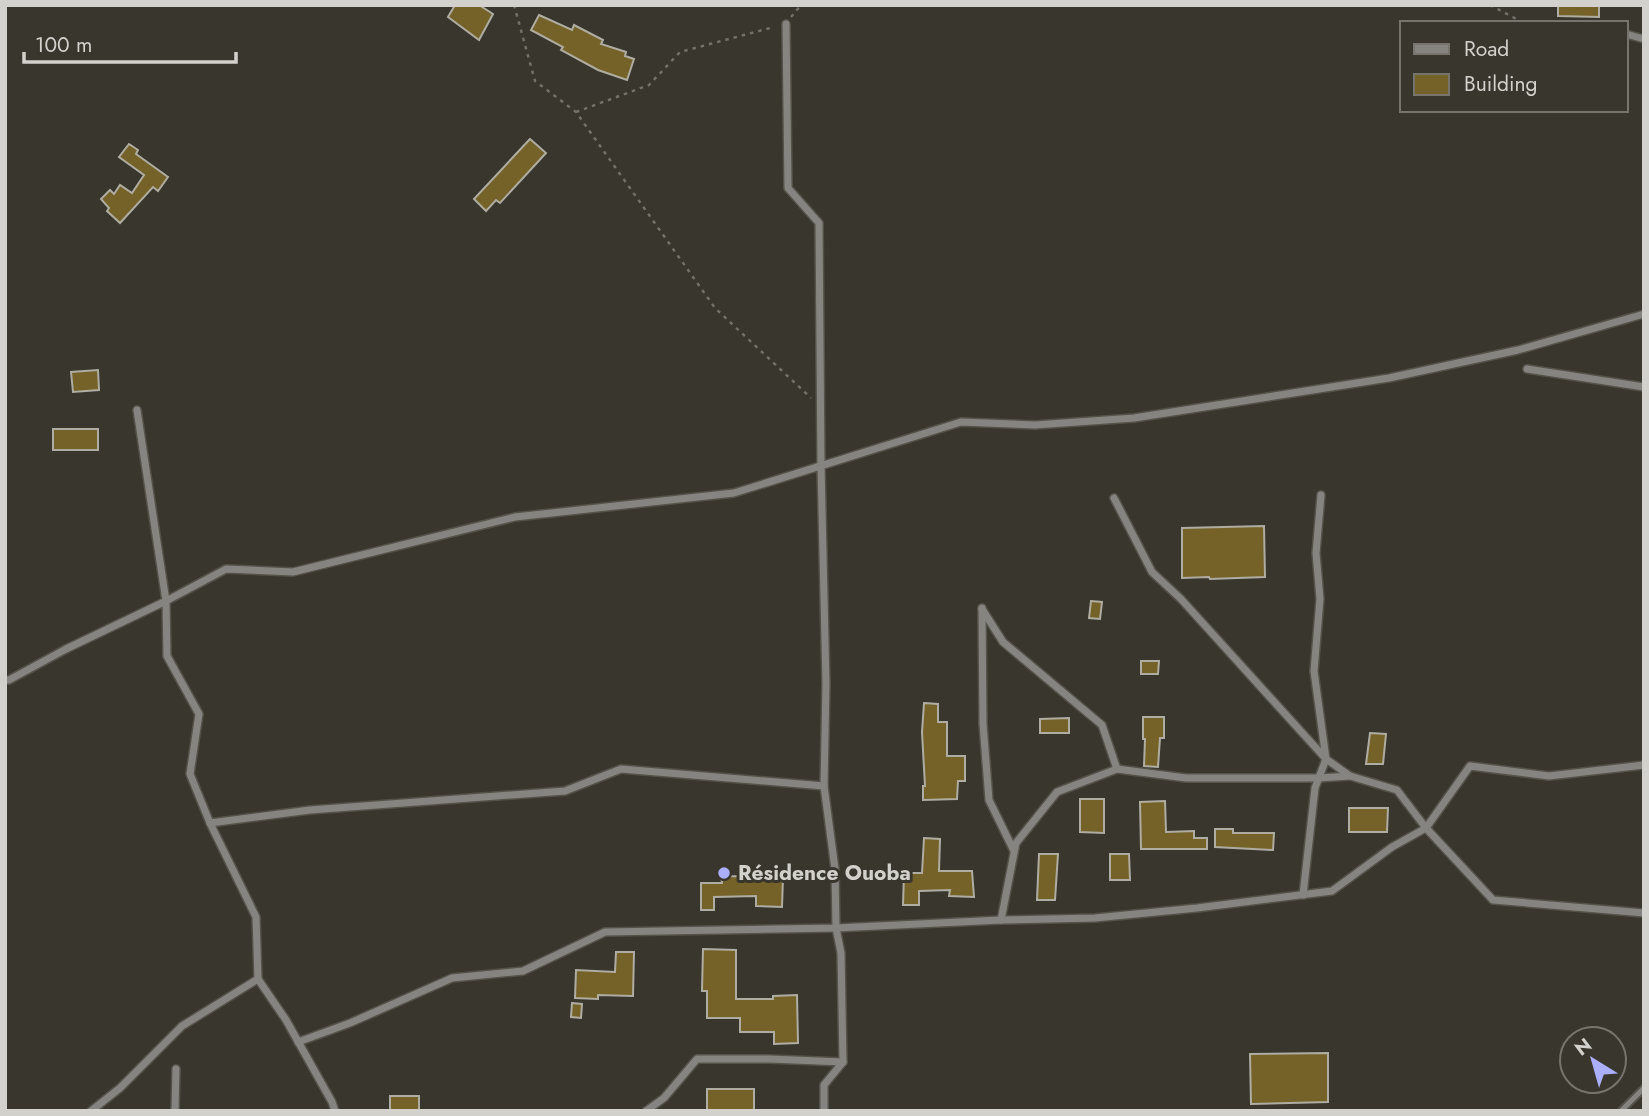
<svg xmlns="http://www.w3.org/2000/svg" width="1649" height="1116" font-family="Jost,sans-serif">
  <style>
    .building { fill: #746228; stroke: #afaca1; stroke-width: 2 }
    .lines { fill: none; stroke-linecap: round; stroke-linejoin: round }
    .lane-casing { stroke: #55524a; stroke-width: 9 }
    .street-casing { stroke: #55524a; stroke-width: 10 }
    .path { stroke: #737069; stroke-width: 2.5; stroke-dasharray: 3.5 5; stroke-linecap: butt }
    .lane { stroke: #868480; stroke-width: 5 }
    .street { stroke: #868480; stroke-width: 7 }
    .poi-dot { fill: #abaffb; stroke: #39362d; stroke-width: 2.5 }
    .labels { text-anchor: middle; stroke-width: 6; stroke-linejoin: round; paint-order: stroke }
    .poi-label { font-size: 21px; font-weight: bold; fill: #d3d1cc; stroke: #39362d; text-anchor: start }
  </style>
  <rect width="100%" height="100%" fill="#39362d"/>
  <g class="building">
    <path d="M455,5H479L493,14L479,40L448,17Z"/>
    <path d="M1558,5H1599V17L1558,16Z"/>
    <path d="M539,15L572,30L574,25L603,40L601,44L626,52L625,56L634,59L627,80L598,70L561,50L563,47L531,30Z"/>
    <path d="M530,139L546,153L500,203L496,200L486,211L474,199Z"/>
    <path d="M129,144L138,150L136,154L168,177L158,191L153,187L120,223L107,211L109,208L101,199L110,190L114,194L120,185L132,193L144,175L119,157Z"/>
    <path d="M98,370L99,390L73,392L71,372Z"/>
    <rect x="53" y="429" width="45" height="21"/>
    <path d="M1264,526L1265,577L1210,579L1209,577L1182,578V528Z"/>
    <path d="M1091,601L1102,602L1100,619L1089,618Z"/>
    <path d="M1141,661H1159L1158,674H1141Z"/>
    <path d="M924,703L938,704V722H947V756H965V781H958L957,799L923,800V786H925L922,732Z"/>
    <path d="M1143,717H1164V738H1160L1158,767L1144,766L1145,739H1143Z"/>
    <path d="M1069,718V733H1040V719Z"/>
    <path d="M1370,733L1386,734L1383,764H1366Z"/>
    <path d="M1080,799H1104V833L1080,832Z"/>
    <path d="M1165,801L1166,832L1194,831V838H1207V849H1141L1140,802Z"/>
    <path d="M1349,808H1388L1387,832H1349Z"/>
    <path d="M1215,829H1233V833H1274L1273,850L1215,847Z"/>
    <path d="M924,838L940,839L939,871H972L974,897L949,896L950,890L919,891V905H903L904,873H922Z"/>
    <path d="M1039,854H1058L1055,900H1037Z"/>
    <path d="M1110,854H1129L1130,880H1110Z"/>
    <path d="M721,876L783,877L782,907L756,906V896L714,897V910H701V883H722Z"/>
    <path d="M703,949L736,950V999H773V996L797,995L798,1043L774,1044V1032H740V1018H707V991H702Z"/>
    <path d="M616,952H634L633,996L598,995V999L575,998L576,970L615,972Z"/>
    <path d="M572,1003L582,1004L581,1018L571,1017Z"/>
    <path d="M1328,1053V1102L1251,1104L1250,1054Z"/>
    <rect x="707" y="1089" width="47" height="22"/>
    <rect x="390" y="1096" width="29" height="15"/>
  </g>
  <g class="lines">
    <g class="lane-casing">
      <path id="lane" d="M1621,1111L1644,1088"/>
    </g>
    <g class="street-casing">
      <g id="street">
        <path d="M786,24L788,188L819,223L821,466L826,684L824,786L835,869L836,928L841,953L843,1062L824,1085V1111"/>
        <path d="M1626,34L1644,39"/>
        <path d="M1527,369L1644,387"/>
        <path d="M137,410L166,601L167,656L199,714L190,774L210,823L256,917L258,979L286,1020L332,1102L335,1111"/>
        <path d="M1114,498L1152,572L1181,599L1326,759L1350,776L1397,790L1426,828L1493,900L1644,913"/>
        <path d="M982,608L983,724L989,800L1014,851"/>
        <path d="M982,609L1003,642L1102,725L1117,769"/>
        <path d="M5,680H9L66,649L166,601L226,569L293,572L515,517L734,493L961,422L1035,425L1134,418L1389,378L1518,350L1644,314"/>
        <path d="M210,823L310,810L565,791L621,769L824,786"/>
        <path d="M1303,895L1315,788L1326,759L1314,671L1320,599L1316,553L1321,495"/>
        <path d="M1001,920L1016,843L1057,792L1117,769L1186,778H1319L1350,776"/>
        <path d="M298,1042L350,1023L452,978L523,971L605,932L836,928L1001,920L1095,918L1197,908L1332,891L1392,847L1426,828L1470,766L1549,776L1644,765"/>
        <path d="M91,1111L120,1088L182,1026L258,979"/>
        <path d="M175,1111L176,1069"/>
        <path d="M646,1111L664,1098L697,1059H770L843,1062"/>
      </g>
    </g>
    <g class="path">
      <path d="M514,5L535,81L576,112L715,308L811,398"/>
      <path d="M1490,5L1524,23"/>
      <path d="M791,17L801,5"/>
      <path d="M576,112L649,85L680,52L774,27"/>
    </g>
    <use href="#lane" class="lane"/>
    <use href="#street" class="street"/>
  </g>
  <circle class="poi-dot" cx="724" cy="873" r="7"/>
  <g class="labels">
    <g class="poi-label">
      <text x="738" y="880">Résidence Ouoba</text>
    </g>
  </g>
  <rect width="1649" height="1116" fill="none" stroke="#d3d1cc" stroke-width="14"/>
  <rect x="1400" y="21" width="228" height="91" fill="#39362d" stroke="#77746d" stroke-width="2"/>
  <rect x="1414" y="44" width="35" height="10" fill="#868480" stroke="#77746d" stroke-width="2"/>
  <text x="1464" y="56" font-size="21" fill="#d3d1cc">Road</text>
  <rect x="1414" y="74" width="35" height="21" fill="#746228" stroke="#77746d" stroke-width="2"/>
  <text x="1464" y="91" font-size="21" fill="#d3d1cc">Building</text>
  <g transform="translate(1593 1060) rotate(323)"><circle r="33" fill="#39362d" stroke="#77746d" stroke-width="2"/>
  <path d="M0-5L12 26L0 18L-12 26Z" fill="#abaffb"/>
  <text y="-10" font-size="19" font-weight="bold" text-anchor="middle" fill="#d3d1cc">N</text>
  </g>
  <path d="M24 52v10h212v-10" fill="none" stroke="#d3d1cc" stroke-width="3.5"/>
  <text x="35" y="52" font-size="21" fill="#d3d1cc" stroke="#39362d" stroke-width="5" paint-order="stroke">100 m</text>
</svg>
